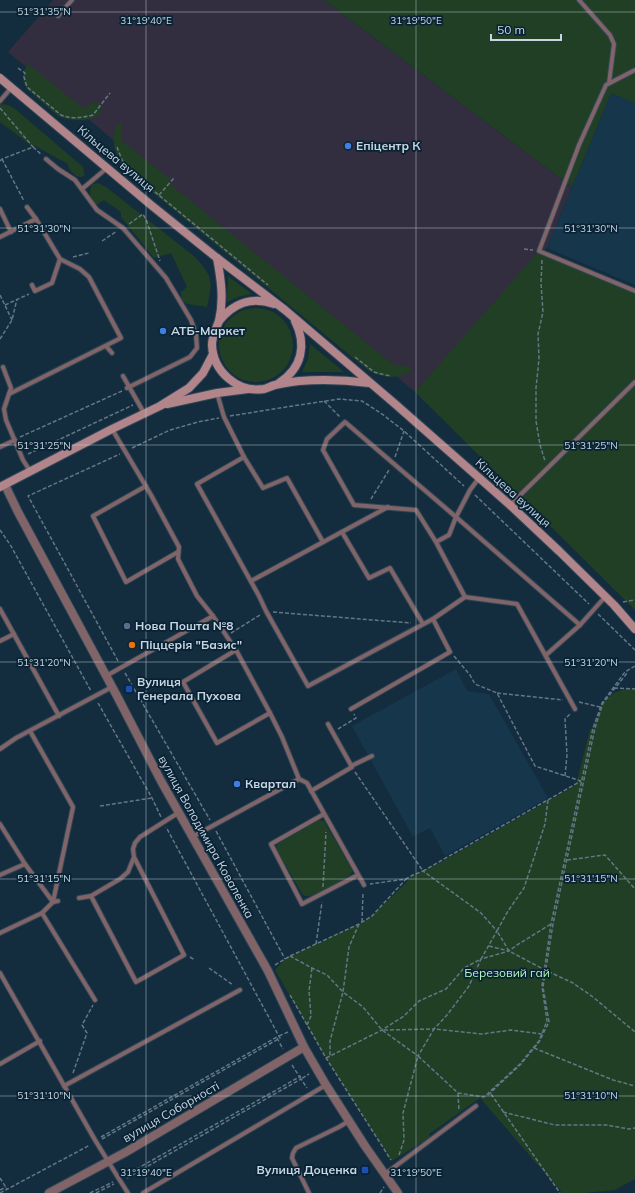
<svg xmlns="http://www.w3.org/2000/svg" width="635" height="1193" font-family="Mulish,sans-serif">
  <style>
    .commercial { fill: #322e3f }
    .built { fill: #16364c }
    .green { fill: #213f24 }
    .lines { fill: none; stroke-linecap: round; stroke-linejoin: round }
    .service-casing { stroke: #304758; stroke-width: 6 }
    .tertiary-casing { stroke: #304758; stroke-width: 10 }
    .secondary-casing { stroke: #304758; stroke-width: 10 }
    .path { stroke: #637787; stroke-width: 1.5; stroke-dasharray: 4 2; stroke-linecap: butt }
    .service { stroke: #806467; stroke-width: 4 }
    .tertiary { stroke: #806467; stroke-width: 8 }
    .secondary { stroke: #b1858a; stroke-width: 8 }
    .ticks { fill: none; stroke: #c7d6e2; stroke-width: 1; stroke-opacity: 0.45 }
    .shop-dot { fill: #3f7fe0; stroke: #092234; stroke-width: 1.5 }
    .service-dot { fill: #5c6f8a; stroke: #092234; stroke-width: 1.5 }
    .food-dot { fill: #e8710a; stroke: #092234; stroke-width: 1.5 }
    .transit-dot { fill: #1a4fb4; stroke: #092234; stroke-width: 1.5 }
    .labels { text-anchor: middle; stroke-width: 3.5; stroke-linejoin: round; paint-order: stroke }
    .poi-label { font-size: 12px; font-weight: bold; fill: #c7d6e2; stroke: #092234; text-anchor: start }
    .street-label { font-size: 12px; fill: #c7d6e2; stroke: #092234 }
    .park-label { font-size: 12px; fill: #b4f8b8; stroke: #092234 }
    .ticks-label { font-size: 10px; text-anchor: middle; fill: #c7d6e2; stroke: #092234; stroke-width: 3.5; stroke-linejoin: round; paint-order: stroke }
  </style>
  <rect width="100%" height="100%" fill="#132c3e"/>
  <path class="commercial" d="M53,0H324L572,187L547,248L415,392L8,52Z"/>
  <g class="built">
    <path d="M611,93L635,103V285L547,248Z"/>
    <path d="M456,669L467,691L489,694L548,798L445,856L430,828L413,837L352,726Z"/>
  </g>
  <g class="green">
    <path d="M324,0H635V103L611,93L572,187Z"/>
    <path d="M28,64L84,109C90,104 93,99 100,104L102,107C101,110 100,114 97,116C89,122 67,121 58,116L27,89C21,80 22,72 28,64Z"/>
    <path d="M0,104L8,105L14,108L83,167L84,171V176L81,177L76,176L69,169L68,164L35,146L33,147L0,122Z"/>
    <path d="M118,123H122V140L123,142L169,178L171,185L390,362L396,365L409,367L412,370C399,380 382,378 369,371L135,178C131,174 126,170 123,166C115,156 109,134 118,123Z"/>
    <path d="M98,183L106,187L195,257C213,277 213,281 207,307L188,304L183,302L181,297V292L187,287L171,253L154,258L121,217V212L104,200L96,205C91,198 87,192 93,184Z"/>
    <path d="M539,251L635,289V610L415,392Z"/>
    <path d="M228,276L252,294L238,297L227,302Z"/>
    <circle cx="256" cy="345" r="37"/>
    <path d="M310,344L344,372H302L308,359Z"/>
    <path d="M628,688L635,689V1179L615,1190L584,1193H562L480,1098L429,1134L430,1137L392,1161L326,1058L275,970L285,959L290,956L359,924L372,916L406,883L409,878L443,861L576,785L590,729L593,728L602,703L614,693Z"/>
    <path d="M319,820L324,821L352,870V872L350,875C342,880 313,898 306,896C303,895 303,895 301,892L277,850V844Z"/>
  </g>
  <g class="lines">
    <g class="service-casing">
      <g id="service">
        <path d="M579,0L610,35L614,44L609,83"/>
        <path d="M58,16L72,0"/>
        <path d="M635,70L606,85L579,145L539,251L635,291"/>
        <path d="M0,101L11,88"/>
        <path d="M46,159L58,169L75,180L97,210L123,228L166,278L191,320L196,334L197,348L190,357L127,388"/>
        <path d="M82,189L107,168"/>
        <path d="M27,207L36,219L60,259L52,283L35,291L32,285"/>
        <path d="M0,209L11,232"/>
        <path d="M0,237L36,219"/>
        <path d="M106,346L112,353"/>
        <path d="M3,367L11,388L4,409L6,420L23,460L30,471"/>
        <path d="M123,376L144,413"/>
        <path d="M217,393L224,417L244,457L263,488L287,478L323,542"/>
        <path d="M9,394L121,338L89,277L80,269L60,259"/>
        <path d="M112,429L151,495L179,547L178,559L197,596L213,616L236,650L270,713L282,737L299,779L307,783L364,885"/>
        <path d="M0,447L15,440"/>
        <path d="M244,457L197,484L259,596L266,611L308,686L433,619"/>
        <path d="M479,478L470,490L456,517L580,625L605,597"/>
        <path d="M146,486L93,516L126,582L178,552"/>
        <path d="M510,505L635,382"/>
        <path d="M342,532L369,578L390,568L423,624"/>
        <path d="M251,581L388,507"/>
        <path d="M465,597L517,604L575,709"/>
        <path d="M0,609L59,716"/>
        <path d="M0,641L14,634"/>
        <path d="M236,650L183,682L217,743L270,713"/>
        <path d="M546,655L580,625"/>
        <path d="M106,676L213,616"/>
        <path d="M351,709L450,652L433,619L465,597L436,542L449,535L456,517L345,422L327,439L323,450L354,505L416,510L436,542"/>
        <path d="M30,731L73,807L53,902L42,913"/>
        <path d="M0,749L16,738L112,687"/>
        <path d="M351,766L372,756"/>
        <path d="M311,791L352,767L328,724"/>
        <path d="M324,814L271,844L302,904L358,875"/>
        <path d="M0,824L25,864L0,875"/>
        <path d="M192,837L299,779"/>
        <path d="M134,857L184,955L136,982L91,896L120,879L128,872L134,857L133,849L135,843L140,837L178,813"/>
        <path d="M25,864L53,902L58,901"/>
        <path d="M79,898L91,896"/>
        <path d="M0,933L42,913L95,1000"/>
        <path d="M0,973L95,1140L119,1179L128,1193"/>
        <path d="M0,1064L40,1041"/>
        <path d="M64,1086L240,990"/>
        <path d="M385,1174L476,1106"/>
        <path d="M143,1193L326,1085"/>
        <path d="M309,1193L292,1158L293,1153L296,1148L339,1127L349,1121"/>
      </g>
    </g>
    <g class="tertiary-casing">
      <g id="tertiary">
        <path d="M5,485L18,512L117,696L161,781L268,971L304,1047L326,1085L365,1146L398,1193"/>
        <path d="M49,1193L126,1152L304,1047"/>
      </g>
    </g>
    <g class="secondary-casing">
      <g id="secondary">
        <path d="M0,78L151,205L217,258L285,310L394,403L510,505L559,551L614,605L635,629"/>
        <path d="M217,258C221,279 224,300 219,321C216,329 212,336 212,345C213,371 237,393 264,389C268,388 271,386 275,385C283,383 291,382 299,381C323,379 346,380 369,383"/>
        <path d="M219,321C234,303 251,296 274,304"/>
        <path d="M279,383C302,368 307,345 295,321"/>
        <path d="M167,404L217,393L248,389"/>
        <path d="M0,487L112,429L160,406L189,388L203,373L213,354"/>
      </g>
    </g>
    <g class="path">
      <path d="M18,68L25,73L24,77L27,87L61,115C71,119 82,118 93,115L110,93"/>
      <path d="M0,108L33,147"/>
      <path d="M117,147L122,160L132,173L268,285"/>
      <path d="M2,159L24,201"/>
      <path d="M0,161L2,159L33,147L42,155"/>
      <path d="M159,195L174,178"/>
      <path d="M129,224L143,214L147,222L160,261"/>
      <path d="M102,241L117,231"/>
      <path d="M524,249L533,250"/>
      <path d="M73,257L89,253"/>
      <path d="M542,260L541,283L543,312L538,334L539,359L536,388V421L540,445L545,461"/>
      <path d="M0,295L12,320"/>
      <path d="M5,305L29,294"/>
      <path d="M0,339L12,320L17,299"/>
      <path d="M355,357L374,372L390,376"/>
      <path d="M324,401L341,418"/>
      <path d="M230,416L286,407L339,399L362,401L382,414L404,431L464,486"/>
      <path d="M20,437L122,391"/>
      <path d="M132,448L170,430L198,422L219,418"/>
      <path d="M28,454L133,405"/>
      <path d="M395,457L404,431"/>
      <path d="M475,495L589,604"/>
      <path d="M371,499L389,470"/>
      <path d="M0,530L11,546L91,691"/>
      <path d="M623,602L635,600"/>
      <path d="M273,612L411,623"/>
      <path d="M598,614L635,650"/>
      <path d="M231,633L260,615"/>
      <path d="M454,656L470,675L475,684L497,693L535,766L581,781"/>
      <path d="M118,661L28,496L120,454"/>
      <path d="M125,673L210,820"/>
      <path d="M614,688L635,689"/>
      <path d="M497,693L563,700"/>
      <path d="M579,702L600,707"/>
      <path d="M98,703L152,798L161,817"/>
      <path d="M338,729L356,718L354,714"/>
      <path d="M355,772L423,871L581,781"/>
      <path d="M565,776L567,755L565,719L570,714"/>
      <path d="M548,800L545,824L524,888L508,911L497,931L509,951L545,970L573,983L593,997L635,1032"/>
      <path d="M100,806L152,798"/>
      <path d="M216,831L285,959"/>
      <path d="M567,860L605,855L635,889"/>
      <path d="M323,887L326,832"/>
      <path d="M362,922L363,892"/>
      <path d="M359,924L349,947L343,992L363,1007L382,1030L418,1056L434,1029L482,1034L511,1030L542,1034"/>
      <path d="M316,944L322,902"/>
      <path d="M489,946L509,951L517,945L551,924"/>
      <path d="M290,956L312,968L327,975L343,992L330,1041V1057"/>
      <path d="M190,957L195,960"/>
      <path d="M275,965L290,956L359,924L372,916L406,879L370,884"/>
      <path d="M209,968L233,985"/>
      <path d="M290,995L326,1058L391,1160"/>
      <path d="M307,1025L311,1016L309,991L312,968"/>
      <path d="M384,1030L434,1029L447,1015L469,986L481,959L509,951"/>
      <path d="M279,1036L288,1032"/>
      <path d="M277,1038L283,1049"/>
      <path d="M534,1048L613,1080L635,1086"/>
      <path d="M326,1058L382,1030L404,1016L419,1001L446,989L464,968L481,959L497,931L481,913L423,871L413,875L406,879"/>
      <path d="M292,1065L301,1079L309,1074"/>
      <path d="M73,1073L87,1033L82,1025L93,1005"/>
      <path d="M458,1093L459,1111"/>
      <path d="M491,1094L560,1193"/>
      <path d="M488,1095L521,1064L539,1042L549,1022L543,987L553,924L595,728L603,703L628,672"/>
      <path d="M503,1112L555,1125H606L629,1129L635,1128"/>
      <path d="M101,1137L277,1037"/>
      <path d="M102,1139L280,1038L166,827"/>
      <path d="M399,1155L404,1140L403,1113L418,1056L458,1093L484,1097L520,1064L533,1048L539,1041L547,1021L542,986L551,924L593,728L602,703L625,672L635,666"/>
      <path d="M126,1175L301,1076"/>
      <path d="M0,1178L7,1189"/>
      <path d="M127,1178L301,1079L307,1088"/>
      <path d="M0,1190L6,1187"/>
      <path d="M0,1193L90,1145"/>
      <path d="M90,1193L113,1182"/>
      <path d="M96,1193L114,1184"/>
      <path d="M380,1193L384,1187"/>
    </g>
    <use href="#service" class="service"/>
    <use href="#tertiary" class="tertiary"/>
    <use href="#secondary" class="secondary"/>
  </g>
  <path class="ticks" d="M146,0V1193M416,0V1193M0,12H635M0,228H635M0,445H635M0,662H635M0,879H635M0,1096H635"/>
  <g class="shop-dot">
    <circle cx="348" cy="146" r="4"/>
    <circle cx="163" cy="331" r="4"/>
    <circle cx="237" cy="784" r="4"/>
  </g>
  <circle class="service-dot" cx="127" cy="626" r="4"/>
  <circle class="food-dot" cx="132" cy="645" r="4"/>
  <g class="transit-dot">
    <rect x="125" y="685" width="8" height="8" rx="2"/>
    <rect x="361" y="1166" width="8" height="8" rx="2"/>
  </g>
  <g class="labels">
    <g class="poi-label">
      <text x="356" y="150">Епіцентр К</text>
      <text x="171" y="335">АТБ-Маркет</text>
      <text x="135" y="630">Нова Пошта №8</text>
      <text x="140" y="649">Піццерія "Базис"</text>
      <text x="137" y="686">Вулиця<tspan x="137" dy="14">Генерала Пухова</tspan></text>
      <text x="245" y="788">Квартал</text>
      <text x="357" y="1174" text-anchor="end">Вулиця Доценка</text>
    </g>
    <g class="street-label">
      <text transform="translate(116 159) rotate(40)" y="4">Кільцева вулиця</text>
      <text transform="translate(513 493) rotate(42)" y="4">Кільцева вулиця</text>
      <text transform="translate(206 837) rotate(61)" y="4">вулиця Володимира Коваленка</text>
      <text transform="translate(171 1112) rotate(-30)" y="4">вулиця Соборності</text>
    </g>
    <g class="park-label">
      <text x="507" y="977">Березовий гай</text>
    </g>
  </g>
  <g class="ticks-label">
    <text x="44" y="15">51°31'35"N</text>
    <text x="146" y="24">31°19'40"E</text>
    <text x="416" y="24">31°19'50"E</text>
    <text x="44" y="232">51°31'30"N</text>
    <text x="591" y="232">51°31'30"N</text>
    <text x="44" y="449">51°31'25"N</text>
    <text x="591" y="449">51°31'25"N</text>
    <text x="44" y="666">51°31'20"N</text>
    <text x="591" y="666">51°31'20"N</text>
    <text x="44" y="882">51°31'15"N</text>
    <text x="591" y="882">51°31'15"N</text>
    <text x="44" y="1099">51°31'10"N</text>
    <text x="591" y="1099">51°31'10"N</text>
    <text x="146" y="1176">31°19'40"E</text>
    <text x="416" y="1176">31°19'50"E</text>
  </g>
  <path d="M491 34v6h70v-6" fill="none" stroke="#c7d6e2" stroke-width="2"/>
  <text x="497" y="34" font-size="12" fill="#c7d6e2" stroke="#092234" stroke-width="3" paint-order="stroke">50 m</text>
</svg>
